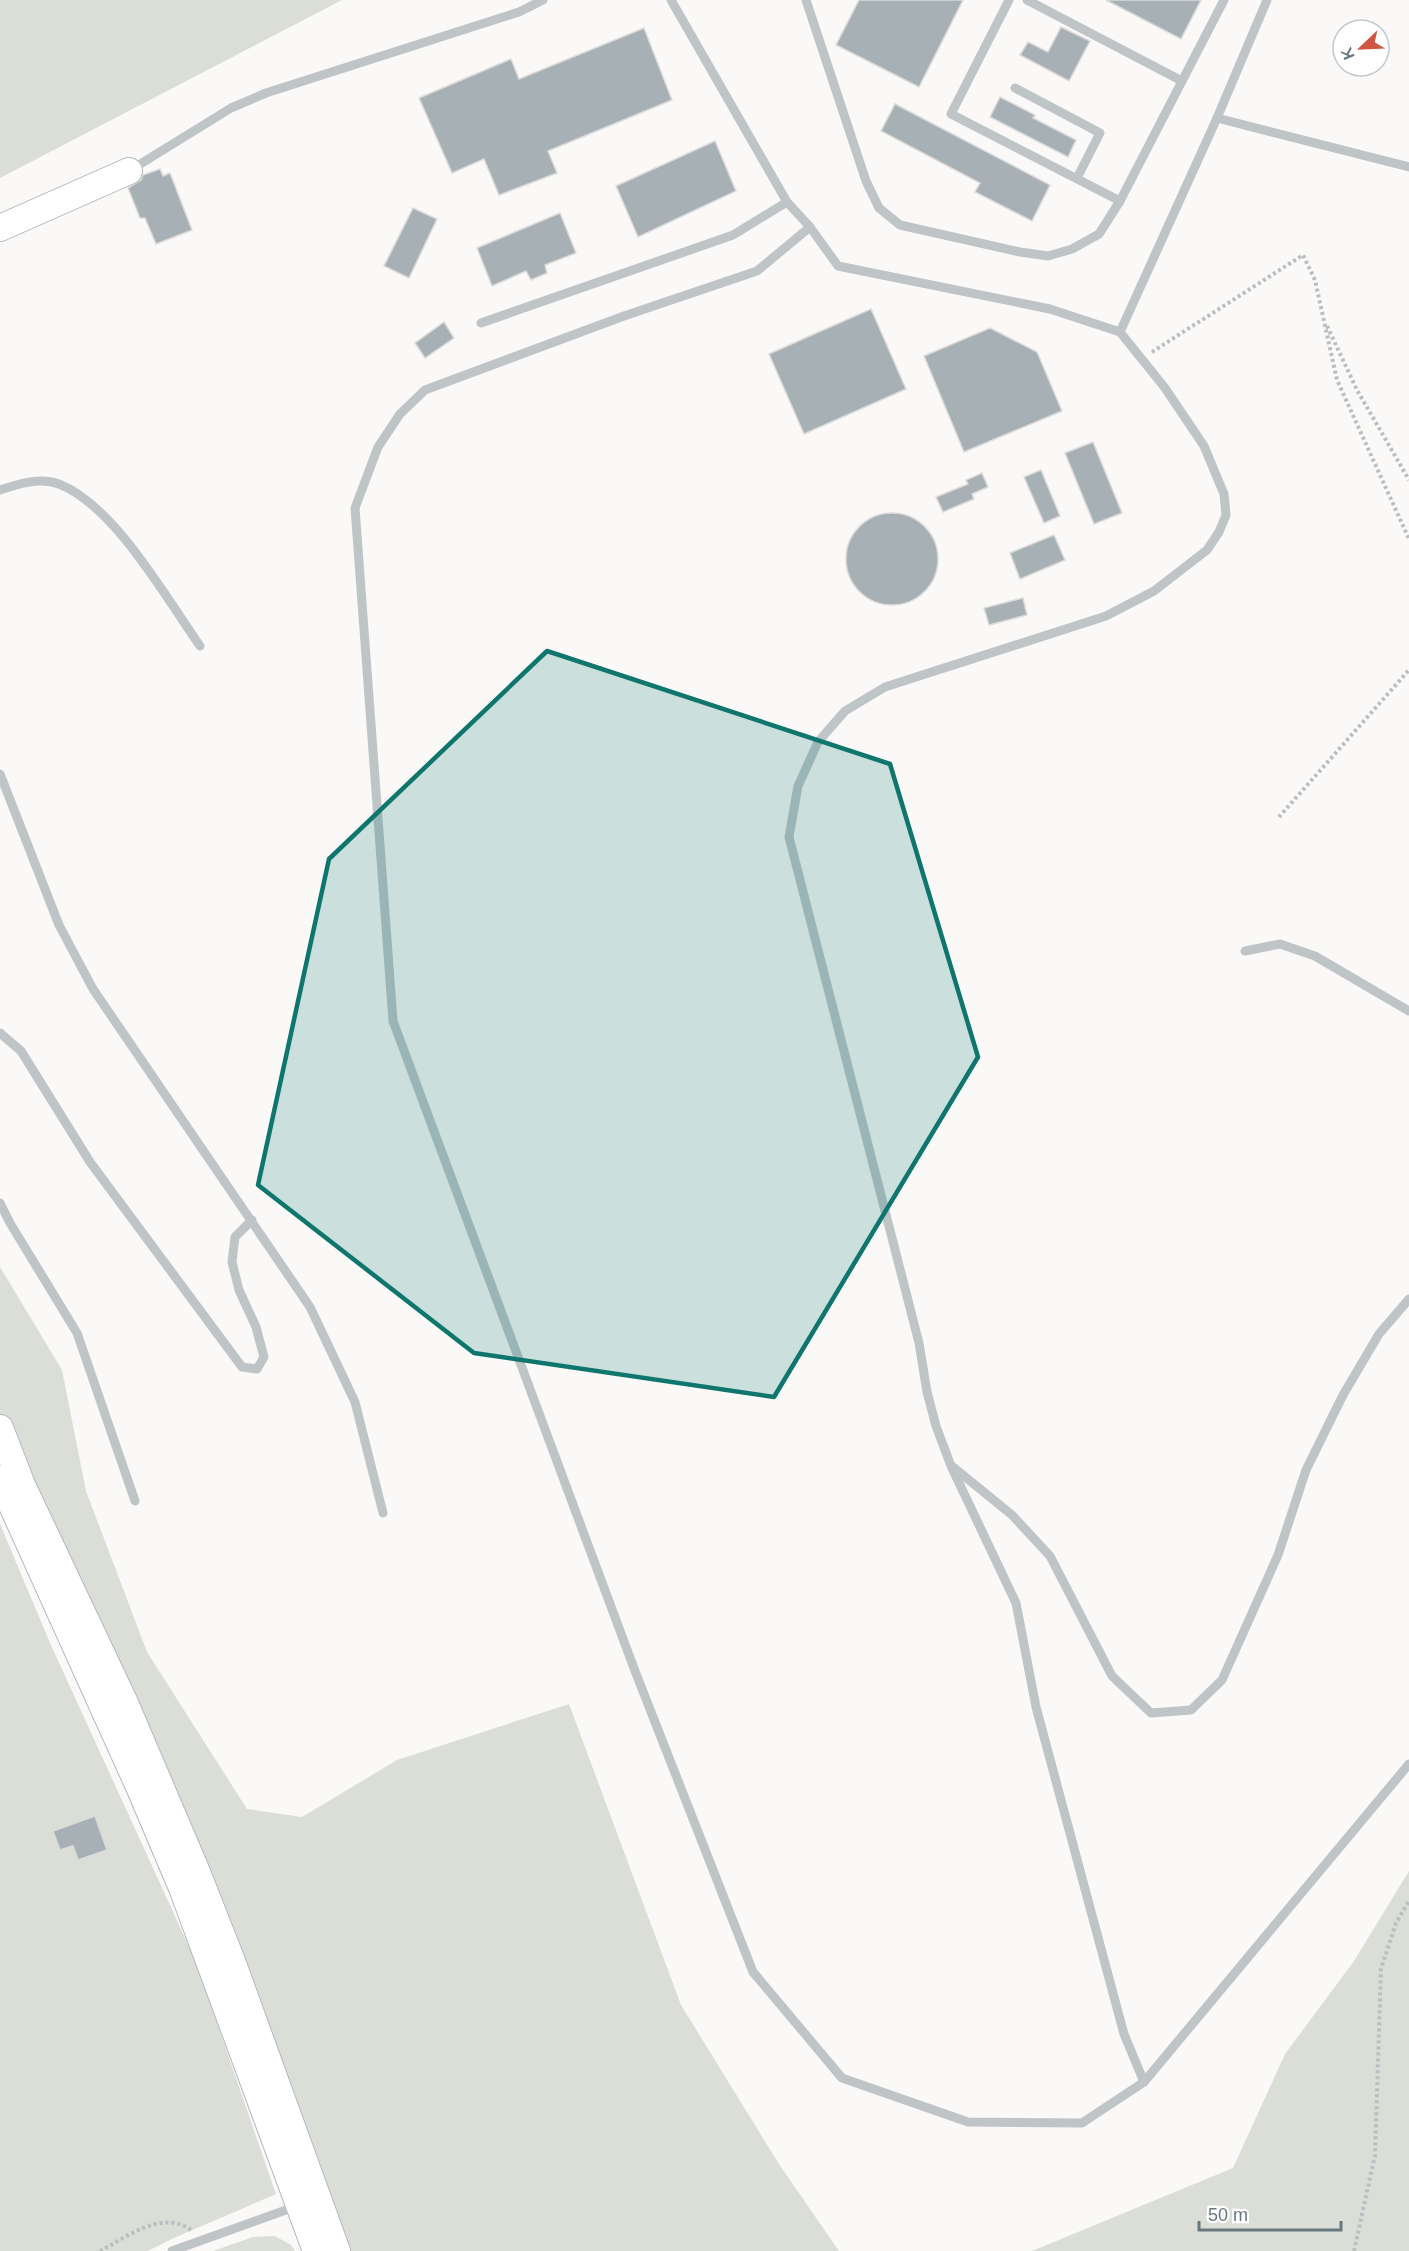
<svg xmlns="http://www.w3.org/2000/svg" width="1409" height="2251" font-family="Arial,sans-serif">
  <style>
    .green { fill: #daded7 }
    .building { fill: #a7b0b4; stroke: #dcdbda; stroke-width: 1.5 }
    .lines { fill: none; stroke-linecap: round; stroke-linejoin: round }
    .secondary-casing { stroke: #b2b9bc; stroke-width: 28 }
    .path { stroke: #babec0; stroke-width: 4; stroke-dasharray: 3 3; stroke-linecap: butt }
    .service { stroke: #bfc4c7; stroke-width: 9 }
    .secondary { stroke: #fff; stroke-width: 26 }
    .marked { fill: #0f766e; fill-opacity: 0.2; stroke: #0f766e; stroke-width: 4.5; stroke-linejoin: round }
  </style>
  <rect width="100%" height="100%" fill="#faf9f8"/>
  <g class="green">
    <path d="M0,0H342L0,178Z"/>
    <path d="M0,1267L62,1370L86,1491L147,1652L247,1809L302,1817L397,1760L569,1704L681,2005L779,2164L839,2251H337L0,1428Z"/>
    <path d="M0,1524L50,1643L196,1962L276,2194L174,2238L148,2251H0Z"/>
    <path d="M1409,1871V2251H1032L1233,2168L1285,2054L1354,1961Z"/>
    <path d="M275,2236L291,2245L295,2251H213L253,2237Z"/>
  </g>
  <g class="building">
    <path d="M859,0H963L919,87L836,45Z"/>
    <path d="M1106,0H1201L1181,39Z"/>
    <path d="M1061,27L1090,41L1069,81L1020,55L1028,42L1048,52Z"/>
    <path d="M644,28L672,100L548,151L557,173L499,195L484,159L452,173L419,98L511,59L519,79Z"/>
    <path d="M1000,97L1035,115L1033,118L1076,140L1068,157L990,117Z"/>
    <path d="M895,104L1050,185L1032,221L975,192L980,183L881,131Z"/>
    <path d="M715,141L736,191L638,237L616,186Z"/>
    <path d="M160,169L163,176L170,173L192,230L156,244L145,218H140L128,188L141,180L143,175Z"/>
    <path d="M413,208L437,219L409,278L384,266Z"/>
    <path d="M560,213L576,253L545,265L547,273L531,280L526,271L492,286L477,248Z"/>
    <path d="M871,309L906,389L804,434L769,354Z"/>
    <path d="M444,322L454,338L425,358L415,343Z"/>
    <path d="M990,328L1037,352L1062,411L964,452L924,356Z"/>
    <path d="M1093,442L1122,513L1094,524L1065,453Z"/>
    <path d="M1041,470L1060,516L1044,523L1024,477Z"/>
    <path d="M982,473L988,487L972,494L974,499L943,512L936,497L968,484L966,480Z"/>
    <circle cx="892" cy="559" r="46"/>
    <path d="M1054,535L1065,560L1020,579L1010,553Z"/>
    <path d="M1023,598L1027,615L989,625L984,608Z"/>
    <path d="M95,1816L107,1850L78,1860L73,1846L60,1850L53,1831Z"/>
  </g>
  <g class="lines">
    <g class="secondary-casing">
      <g id="secondary">
        <path d="M0,228L129,171"/>
        <path d="M0,1428L22,1485L125,1703L197,1872L232,1961L337,2251"/>
        <path d="M0,1479L140,1789L182,1888L316,2251"/>
      </g>
    </g>
    <g class="path">
      <path d="M1327,326L1357,390L1409,480"/>
      <path d="M1152,352L1303,255L1315,280L1337,380L1409,539"/>
      <path d="M1279,817L1409,670"/>
      <path d="M100,2251C127,2237 162,2209 191,2230"/>
      <path d="M1354,2251L1375,2155L1381,1969L1396,1923L1409,1901"/>
    </g>
    <g class="service">
      <path d="M671,0L787,202L810,227L838,266L1050,309L1120,332L1217,118L1409,167"/>
      <path d="M806,0L866,181L879,208L900,225L1020,252L1048,256L1072,249L1099,234L1120,201L1224,0"/>
      <path d="M1009,0L951,114L1120,201"/>
      <path d="M1027,0L1182,81"/>
      <path d="M1015,88L1100,133L1077,178"/>
      <path d="M1217,118L1267,0"/>
      <path d="M129,171L231,108L266,93L519,12L543,0"/>
      <path d="M810,227L757,271L624,316L425,390L400,414L378,447L355,508L393,1021L635,1671L753,1972L842,2078L968,2122L1082,2123L1144,2082L1409,1764"/>
      <path d="M481,323L733,235L787,202"/>
      <path d="M1120,332L1165,388L1204,446L1224,494L1226,515L1219,532L1207,550L1154,591L1106,616L885,687L845,711L818,742L798,786L789,837L919,1343L927,1392L936,1426L951,1466L1016,1603L1036,1707L1124,2034L1144,2082"/>
      <path d="M0,490C18,484 40,477 59,484C115,506 166,598 200,646"/>
      <path d="M0,774L59,925L93,989L310,1307L355,1402L383,1513"/>
      <path d="M1245,951L1280,944L1315,956L1409,1011"/>
      <path d="M0,1033L21,1051L90,1162L242,1367L257,1369L264,1357L256,1327L239,1290L232,1262L235,1237L252,1220"/>
      <path d="M0,1203L10,1223L77,1333L135,1501"/>
      <path d="M953,1467L1012,1515L1050,1556L1112,1676L1151,1713L1191,1710L1222,1680L1278,1555L1306,1470L1343,1395L1379,1334L1409,1299"/>
      <path d="M172,2251L297,2206"/>
    </g>
    <use href="#secondary" class="secondary"/>
  </g>
  <path class="marked" d="M547,651L890,764L978,1057L774,1397L474,1353L258,1185L329,859Z"/>
  <g transform="translate(1361 48) rotate(247)"><circle r="28" fill="#ffffff" stroke="#c2c9cc" stroke-width="1.5"/>
  <path d="M0-4.5L10 22L0 15L-10 22Z" fill="#d05542"/>
  <text y="-9" font-size="16" font-weight="bold" text-anchor="middle" fill="#67787f">K</text>
  </g>
  <path d="M1199 2221v9h142v-9" fill="none" stroke="#67787f" stroke-width="3"/>
  <text x="1208" y="2221" font-size="18" fill="#67787f" stroke="#ffffff" stroke-width="4.5" paint-order="stroke">50 m</text>
</svg>
